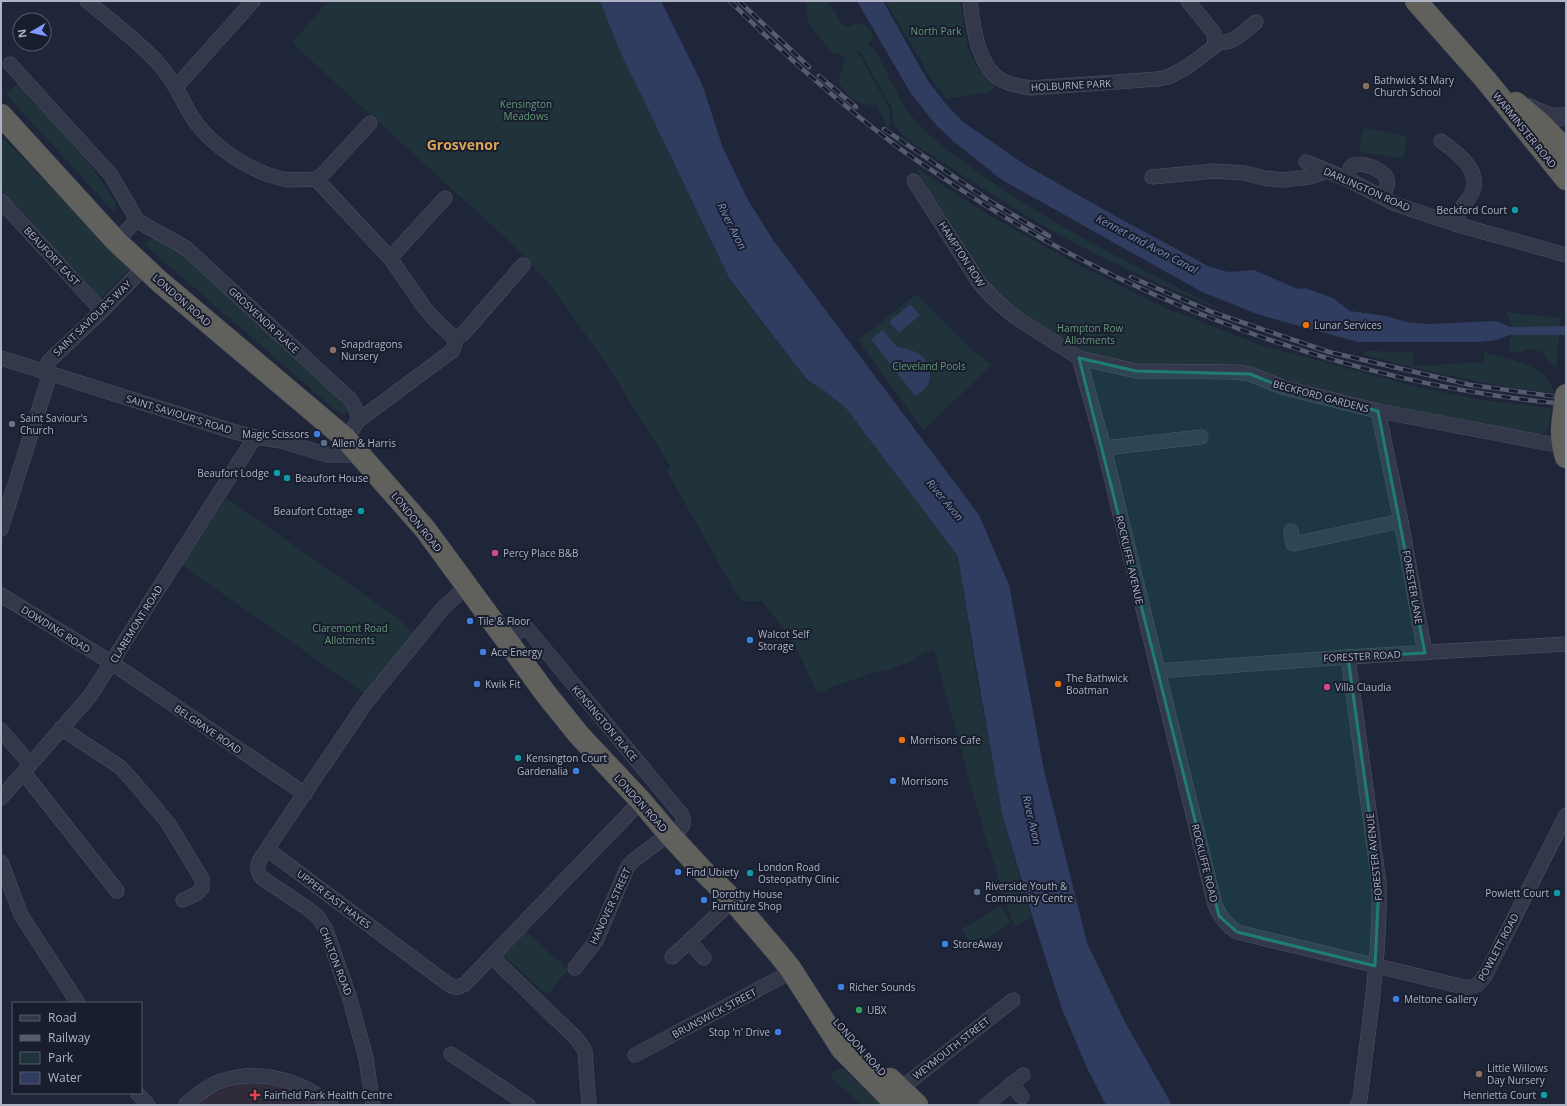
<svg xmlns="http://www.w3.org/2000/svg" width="1567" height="1106" font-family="'Open Sans',sans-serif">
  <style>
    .medical { fill: #302b3a }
    .green { fill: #21333a }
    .water { fill: #303c60 }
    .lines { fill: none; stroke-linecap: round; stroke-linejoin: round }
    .minor-casing { stroke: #4e5364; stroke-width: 15 }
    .tertiary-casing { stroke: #4e5364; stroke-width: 18 }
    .trunk-casing { stroke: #3b4051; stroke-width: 23 }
    .minor { stroke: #33394a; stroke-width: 14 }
    .tertiary { stroke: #33394a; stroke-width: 17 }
    .trunk { stroke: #60605d; stroke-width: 22 }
    .rail-casing { stroke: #555c71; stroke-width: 4.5 }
    .rail { stroke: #191e2e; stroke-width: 3; stroke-dasharray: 9; stroke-linecap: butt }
    .trunk-bridge-casing { stroke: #3b4051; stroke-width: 23; stroke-linecap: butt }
    .trunk-bridge { stroke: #60605d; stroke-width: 22 }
    .marked { fill: #1f7c77; fill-opacity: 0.2; stroke: #1f7c77; stroke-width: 3; stroke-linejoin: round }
    .education-dot { fill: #8d6e63; stroke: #191e2e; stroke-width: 1.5 }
    .culture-dot { fill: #0f9aa8; stroke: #191e2e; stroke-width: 1.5 }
    .food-dot { fill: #e8710a; stroke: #191e2e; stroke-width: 1.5 }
    .worship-dot { fill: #6b7280; stroke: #191e2e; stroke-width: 1.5 }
    .shop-dot { fill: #3f7fe0; stroke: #191e2e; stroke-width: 1.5 }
    .service-dot { fill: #5c6f8a; stroke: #191e2e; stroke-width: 1.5 }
    .hotel-dot { fill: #d1479c; stroke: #191e2e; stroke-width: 1.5 }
    .leisure-dot { fill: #2e9e5b; stroke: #191e2e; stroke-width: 1.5 }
    .health-dot { fill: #e0444e; stroke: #191e2e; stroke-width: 1.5 }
    .labels { text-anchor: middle; stroke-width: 4; stroke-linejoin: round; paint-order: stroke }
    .park-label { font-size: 10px; fill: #649878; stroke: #191e2e }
    .poi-label { font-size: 10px; fill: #aeb3c6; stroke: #191e2e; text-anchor: start }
    .street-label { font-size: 10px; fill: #aeb3c6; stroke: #191e2e }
    .water-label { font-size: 11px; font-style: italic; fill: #7b8bb5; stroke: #191e2e }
    .district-label { font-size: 14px; font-weight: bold; fill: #d9a456; stroke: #191e2e }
  </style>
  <rect width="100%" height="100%" fill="#1f2639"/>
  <path class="medical" d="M236,1082L259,1083L279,1086L310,1099L316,1104L315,1105H195L217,1089L219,1092L228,1085L230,1088Z"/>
  <g class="green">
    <path d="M328,1H600L617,43L656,127L729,279L807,381L826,391L845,407L958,556L976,672L1002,813L1031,918L1014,926L983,829L934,650L924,653L912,661L885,671L871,673L817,693L794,643L762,601L743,602L734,590L667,471L670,466L606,363L548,282L510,242L292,43Z"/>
    <path d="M806,1H826L836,14L841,24L848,27L856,23L866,26L872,32L873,39L866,47L869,46L875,50C887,72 898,99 913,118C932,140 955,156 978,172C1056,228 1143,270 1228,313C1180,293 1131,273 1084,248C1037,223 992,195 947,165C938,159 905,140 900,132C894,123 891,120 892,108L859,50L857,51L890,110V124L888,130L877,105C857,106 849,97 838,82L843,68L845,56L832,52L808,23Z"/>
    <path d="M885,1H960C966,38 964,59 995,86L987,95L979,93L946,99L931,78Z"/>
    <path d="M18,83L86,159L115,201L116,209L113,211L6,94Z"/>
    <path d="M1363,128L1407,136L1403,159L1359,152Z"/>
    <path d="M4,139L129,269L101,298L1,189V141Z"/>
    <path d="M918,169L982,211L1063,257L1156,304L1260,345L1421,388L1481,400L1551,408L1548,428L1545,433L1540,434L1397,409L1236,367L1137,365L1081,354L1028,319L992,291L970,259L946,216L917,170Z"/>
    <path d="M155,237L170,242L344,402L347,407L348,411L345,414H340L144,244Z"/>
    <path d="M917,294L975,352L992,365L923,430L858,340Z"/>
    <path d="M1506,312L1561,318L1556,367L1548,362L1543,352L1529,349L1521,352H1508L1512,327Z"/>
    <path d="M1365,351L1413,352L1414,366L1484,362V352C1510,360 1546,363 1554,393C1490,386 1427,372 1364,355Z"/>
    <path d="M226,498L399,619L414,634L367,695L182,565Z"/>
    <path d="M1001,906L1011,923L972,947L962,929Z"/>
    <path d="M523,928L568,970L547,995L504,956V953Z"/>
    <path d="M842,1068L881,1105H863L830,1077L834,1072Z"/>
  </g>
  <g class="water">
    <path d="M600,1H661L702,84L723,148L748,200L773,240L979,515L1009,585L1045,775L1087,943L1126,1024L1172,1105H1106L1087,1068L1062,1009L1032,916L1002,813L977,672L958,556L845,407L825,391L807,380L729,278L619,49Z"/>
    <path d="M857,1H883L928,81L946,104L963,122L1027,166L1117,217L1210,267L1228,272L1254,270L1298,289L1305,288L1333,298L1350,311L1386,316L1406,322L1428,324L1496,321L1510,327L1566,326V335H1510L1496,340L1480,342H1357L1257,314L1202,292L1002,180L953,141L936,125L910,92Z"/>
    <path d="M910,304L920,315L899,333L889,322Z"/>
    <path d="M883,330L897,347C912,349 927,354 930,371C930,376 930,382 927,386C924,390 919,393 915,396L871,339Z"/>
  </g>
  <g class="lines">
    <g class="minor-casing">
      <g id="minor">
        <path d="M87,1C111,21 137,40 158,63C173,79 181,98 192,117C210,145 250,172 283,179C294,181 306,179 316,179L390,258L424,307L435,320L454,338L455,344L452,351L359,420"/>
        <path d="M970,1C973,26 977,65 1001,80C1010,85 1021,86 1031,88L1158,79L1168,77L1187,67L1215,46L1214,33L1188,1"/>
        <path d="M1215,42C1234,45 1242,33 1256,22"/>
        <path d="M10,64L111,175L137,220L116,241"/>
        <path d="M176,87L253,1"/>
        <path d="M1441,141C1457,153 1482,170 1472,193C1469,199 1464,204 1461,209C1459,214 1457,219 1455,224"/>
        <path d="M1306,162L1347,179L1395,204L1455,224L1566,255"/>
        <path d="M1152,177L1214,171L1245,173L1264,178L1283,180L1309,177L1328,171"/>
        <path d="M316,179L323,174L370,123"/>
        <path d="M1347,179C1348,176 1349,170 1351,167C1358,159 1385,170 1387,179C1389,185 1385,191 1382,197"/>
        <path d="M914,181L980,284L995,300L1015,317L1079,358L1136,371L1235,372L1250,374L1285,388L1378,411L1551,444H1562"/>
        <path d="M1,201L102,311"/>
        <path d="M137,220C153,231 171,238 187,249L351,400C363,419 358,423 345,438"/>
        <path d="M390,258L445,198"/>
        <path d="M454,338L463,334L523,265"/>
        <path d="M1,358L235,432L255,437L281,441L328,455H360"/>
        <path d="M1079,358L1104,448L1215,905C1220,917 1226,925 1237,932L1468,988L1477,985L1485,976L1566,815"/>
        <path d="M43,372L49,361L102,311L144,267"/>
        <path d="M1378,411L1401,521L1425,653"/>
        <path d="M1104,448L1201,437"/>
        <path d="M1,529L50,374"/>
        <path d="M1291,531L1293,544L1401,521"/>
        <path d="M467,586L443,608L365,704L267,849L448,984C455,989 459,987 465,984L641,801"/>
        <path d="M1,595L112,663L305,794"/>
        <path d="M506,639L526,627L682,815C686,827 680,829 672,837"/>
        <path d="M1348,657L1379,883C1381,954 1368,1029 1360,1100L1357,1105"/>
        <path d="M1158,671L1348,657L1566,644"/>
        <path d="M61,728L120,767L132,780L168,823L202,879V888L196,894L183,900"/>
        <path d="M1,730L30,764"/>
        <path d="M24,773L117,891"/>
        <path d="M1,798L90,696L255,437"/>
        <path d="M267,849C260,860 253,866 262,878L307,908L318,917L326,930L349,996L366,1058L373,1105"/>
        <path d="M1,862L21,915L78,1003"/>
        <path d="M689,941L704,958"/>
        <path d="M492,957L577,1039L585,1051L589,1105"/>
        <path d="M672,957L732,901"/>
        <path d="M575,968L596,941L628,866L634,860L669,834"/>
        <path d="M451,1054L528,1105"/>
        <path d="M635,1055L783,976L790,968"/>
        <path d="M1011,1084L1022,1097"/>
        <path d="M137,1093L148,1105"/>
        <path d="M894,1094L1013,1000"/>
        <path d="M185,1105C196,1096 207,1086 221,1081C259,1068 301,1080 331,1105"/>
        <path d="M986,1105L1023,1075"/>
      </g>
    </g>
    <g class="tertiary-casing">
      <path id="tertiary" d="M1528,107C1541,113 1551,119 1566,116"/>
    </g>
    <g class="trunk-casing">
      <g id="trunk">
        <path d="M1416,1L1485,79L1566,179"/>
        <path d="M1516,103L1541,124L1566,150"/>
        <path d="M1,115L116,241L159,281L345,438L425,529L546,694L579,735L641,801L669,834L704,872L730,897L778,953L790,968L842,1049L897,1105"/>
        <path d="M1563,419C1561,432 1562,444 1566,457"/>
        <path d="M890,1079L917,1105"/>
      </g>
    </g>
    <use href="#minor" class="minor"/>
    <use href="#tertiary" class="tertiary"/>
    <use href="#trunk" class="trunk"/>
    <g class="rail-casing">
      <g id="rail">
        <path d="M730,1C783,54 839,103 899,148C914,159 930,169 946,180C1127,301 1349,385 1566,404"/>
        <path d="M739,1L809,67"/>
        <path d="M819,76L856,107"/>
        <path d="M884,129L990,201L1049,236"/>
        <path d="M1131,277L1212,312L1329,352L1471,385L1566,398"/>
      </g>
    </g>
    <use href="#rail" class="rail"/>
    <g class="trunk-bridge-casing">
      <path id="trunk-bridge" d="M1563,419L1566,395"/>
    </g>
    <use href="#trunk-bridge" class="trunk-bridge"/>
  </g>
  <path class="marked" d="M1079,358L1136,371L1250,374L1285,388L1378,411L1425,653L1348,657L1379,883L1375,966L1237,932L1219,916Z"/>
  <g class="education-dot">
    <circle cx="1366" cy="86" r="4"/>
    <circle cx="333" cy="350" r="4"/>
    <circle cx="1479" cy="1074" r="4"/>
  </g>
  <g class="culture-dot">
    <circle cx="1515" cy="210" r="4"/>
    <circle cx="277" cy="473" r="4"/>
    <circle cx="287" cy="478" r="4"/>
    <circle cx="361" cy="511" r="4"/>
    <circle cx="518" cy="758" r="4"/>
    <circle cx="750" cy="873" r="4"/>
    <circle cx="1557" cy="893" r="4"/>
    <circle cx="1544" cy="1095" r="4"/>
  </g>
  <g class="food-dot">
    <circle cx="1306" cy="325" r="4"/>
    <circle cx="1058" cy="684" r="4"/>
    <circle cx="902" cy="740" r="4"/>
  </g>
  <circle class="worship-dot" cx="12" cy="424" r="4"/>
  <g class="shop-dot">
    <circle cx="317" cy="434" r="4"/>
    <circle cx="470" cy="621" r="4"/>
    <circle cx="750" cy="640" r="4"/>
    <circle cx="483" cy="652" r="4"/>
    <circle cx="477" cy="684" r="4"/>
    <circle cx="576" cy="771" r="4"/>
    <circle cx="893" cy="781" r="4"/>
    <circle cx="678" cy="872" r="4"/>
    <circle cx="704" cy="900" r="4"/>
    <circle cx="945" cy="944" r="4"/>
    <circle cx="841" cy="987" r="4"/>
    <circle cx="1396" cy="999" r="4"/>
    <circle cx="778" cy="1032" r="4"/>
  </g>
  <g class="service-dot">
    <circle cx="324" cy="443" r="4"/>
    <circle cx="977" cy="892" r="4"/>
  </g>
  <g class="hotel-dot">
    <circle cx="495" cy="553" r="4"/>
    <circle cx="1327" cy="687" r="4"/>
  </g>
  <circle class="leisure-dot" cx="859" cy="1010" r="4"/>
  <path class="health-dot" d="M253 1089h4v4h4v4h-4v4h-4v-4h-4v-4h4z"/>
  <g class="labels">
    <g class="park-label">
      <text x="936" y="35">North Park</text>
      <text x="526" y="108">Kensington<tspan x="526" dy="12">Meadows</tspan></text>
      <text x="1090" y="332">Hampton Row<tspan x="1090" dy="12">Allotments</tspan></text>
      <text x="929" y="370">Cleveland Pools</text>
      <text x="350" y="632">Claremont Road<tspan x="350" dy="12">Allotments</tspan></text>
    </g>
    <g class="poi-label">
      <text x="1374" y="84">Bathwick St Mary<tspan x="1374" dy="12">Church School</tspan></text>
      <text x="1507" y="214" text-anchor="end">Beckford Court</text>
      <text x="1314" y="329">Lunar Services</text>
      <text x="341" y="348">Snapdragons<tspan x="341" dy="12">Nursery</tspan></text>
      <text x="20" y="422">Saint Saviour's<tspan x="20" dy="12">Church</tspan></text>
      <text x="309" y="438" text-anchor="end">Magic Scissors</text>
      <text x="332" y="447">Allen &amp; Harris</text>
      <text x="269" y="477" text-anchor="end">Beaufort Lodge</text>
      <text x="295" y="482">Beaufort House</text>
      <text x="353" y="515" text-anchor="end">Beaufort Cottage</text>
      <text x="503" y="557">Percy Place B&amp;B</text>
      <text x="478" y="625">Tile &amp; Floor</text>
      <text x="758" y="638">Walcot Self<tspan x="758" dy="12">Storage</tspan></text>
      <text x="491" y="656">Ace Energy</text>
      <text x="1066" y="682">The Bathwick<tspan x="1066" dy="12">Boatman</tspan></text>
      <text x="485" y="688">Kwik Fit</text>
      <text x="1335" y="691">Villa Claudia</text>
      <text x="910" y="744">Morrisons Cafe</text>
      <text x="526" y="762">Kensington Court</text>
      <text x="568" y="775" text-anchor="end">Gardenalia</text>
      <text x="901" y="785">Morrisons</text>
      <text x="758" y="871">London Road<tspan x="758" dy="12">Osteopathy Clinic</tspan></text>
      <text x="686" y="876">Find Ubiety</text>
      <text x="985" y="890">Riverside Youth &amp;<tspan x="985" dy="12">Community Centre</tspan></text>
      <text x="1549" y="897" text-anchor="end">Powlett Court</text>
      <text x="712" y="898">Dorothy House<tspan x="712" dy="12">Furniture Shop</tspan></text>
      <text x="953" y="948">StoreAway</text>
      <text x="849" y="991">Richer Sounds</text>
      <text x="1404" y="1003">Meltone Gallery</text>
      <text x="867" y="1014">UBX</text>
      <text x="770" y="1036" text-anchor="end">Stop 'n' Drive</text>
      <text x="1487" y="1072">Little Willows<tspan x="1487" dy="12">Day Nursery</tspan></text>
      <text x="264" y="1099">Fairfield Park Health Centre</text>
      <text x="1536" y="1099" text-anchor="end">Henrietta Court</text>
    </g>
    <g class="street-label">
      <text transform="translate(1071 85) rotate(-3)" y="4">HOLBURNE PARK</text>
      <text transform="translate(1525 130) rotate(51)" y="4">WARMINSTER ROAD</text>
      <text transform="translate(1367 189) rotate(24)" y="4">DARLINGTON ROAD</text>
      <text transform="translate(962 254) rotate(57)" y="4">HAMPTON ROW</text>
      <text transform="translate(52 256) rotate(47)" y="4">BEAUFORT EAST</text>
      <text transform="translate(182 300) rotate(41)" y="4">LONDON ROAD</text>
      <text transform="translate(92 318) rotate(-44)" y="4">SAINT SAVIOUR'S WAY</text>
      <text transform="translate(264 320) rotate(43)" y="4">GROSVENOR PLACE</text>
      <text transform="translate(1321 396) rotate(15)" y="4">BECKFORD GARDENS</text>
      <text transform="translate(179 414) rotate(17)" y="4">SAINT SAVIOUR'S ROAD</text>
      <text transform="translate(417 522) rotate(51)" y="4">LONDON ROAD</text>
      <text transform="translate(1130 560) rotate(77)" y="4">ROCKLIFFE AVENUE</text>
      <text transform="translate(1413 587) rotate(80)" y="4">FORESTER LANE</text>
      <text transform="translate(136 624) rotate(-58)" y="4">CLAREMONT ROAD</text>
      <text transform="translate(56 629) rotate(32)" y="4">DOWDING ROAD</text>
      <text transform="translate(1362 656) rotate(-3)" y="4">FORESTER ROAD</text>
      <text transform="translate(605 723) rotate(50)" y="4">KENSINGTON PLACE</text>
      <text transform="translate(208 729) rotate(34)" y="4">BELGRAVE ROAD</text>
      <text transform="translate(641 803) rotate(48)" y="4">LONDON ROAD</text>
      <text transform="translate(1374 857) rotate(-96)" y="4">FORESTER AVENUE</text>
      <text transform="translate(1205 863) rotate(76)" y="4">ROCKLIFFE ROAD</text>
      <text transform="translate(334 899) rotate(37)" y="4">UPPER EAST HAYES</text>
      <text transform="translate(610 906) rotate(-65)" y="4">HANOVER STREET</text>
      <text transform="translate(1498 947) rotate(-62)" y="4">POWLETT ROAD</text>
      <text transform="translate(336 961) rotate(69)" y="4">CHILTON ROAD</text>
      <text transform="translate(714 1013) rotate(-28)" y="4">BRUNSWICK STREET</text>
      <text transform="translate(860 1047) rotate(48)" y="4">LONDON ROAD</text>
      <text transform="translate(951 1048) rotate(-38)" y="4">WEYMOUTH STREET</text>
    </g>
    <g class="water-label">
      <text transform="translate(732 226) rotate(63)" y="4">River Avon</text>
      <text transform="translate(1147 244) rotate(28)" y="4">Kennet and Avon Canal</text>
      <text transform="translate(945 500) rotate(50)" y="4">River Avon</text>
      <text transform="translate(1032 820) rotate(77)" y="4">River Avon</text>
    </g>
    <g class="district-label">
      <text x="463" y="150">Grosvenor</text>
    </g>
  </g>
  <rect width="1567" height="1106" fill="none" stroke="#aeb3c6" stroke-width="4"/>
  <rect x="12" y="1002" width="130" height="92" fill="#191e2e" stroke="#555a6b"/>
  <rect x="20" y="1015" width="20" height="6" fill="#33394a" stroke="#555a6b"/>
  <text x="48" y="1022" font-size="12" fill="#aeb3c6">Road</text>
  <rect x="20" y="1035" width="20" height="6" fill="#555c71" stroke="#555a6b"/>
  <text x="48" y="1042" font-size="12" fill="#aeb3c6">Railway</text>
  <rect x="20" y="1052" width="20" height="12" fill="#21333a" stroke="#555a6b"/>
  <text x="48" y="1062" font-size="12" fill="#aeb3c6">Park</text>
  <rect x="20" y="1072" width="20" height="12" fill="#303c60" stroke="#555a6b"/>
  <text x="48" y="1082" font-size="12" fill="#aeb3c6">Water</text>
  <g transform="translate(32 32) rotate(261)"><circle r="19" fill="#191e2e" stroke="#555a6b"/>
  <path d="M0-3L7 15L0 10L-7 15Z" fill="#7c99fd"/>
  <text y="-6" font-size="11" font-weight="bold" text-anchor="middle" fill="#aeb3c6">N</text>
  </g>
</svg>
